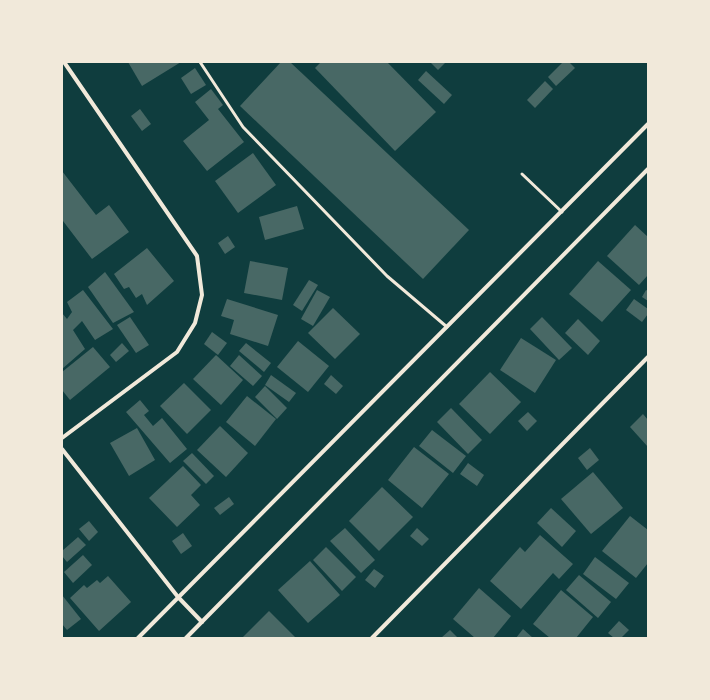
<svg xmlns="http://www.w3.org/2000/svg" width="710" height="700" font-family="Signika,sans-serif">
  <style>
    .building { fill: #486865 }
    .lines { fill: none; stroke-linecap: round; stroke-linejoin: round }
    .service { stroke: #f1e9da; stroke-width: 3 }
    .minor { stroke: #f1e9da; stroke-width: 4 }
  </style>
  <rect width="100%" height="100%" fill="#0f3d3e"/>
  <g class="building">
    <path d="M128,62H181L142,86Z"/>
    <path d="M281,62H290L469,230L423,279L240,106Z"/>
    <path d="M321,62H387L436,112L395,151L315,68Z"/>
    <path d="M430,62H446L438,70Z"/>
    <path d="M563,62H569L575,68L556,86L548,77Z"/>
    <path d="M195,68L206,85L191,94L181,78Z"/>
    <path d="M426,71L452,95L444,104L418,80Z"/>
    <path d="M545,81L553,89L535,108L527,100Z"/>
    <path d="M211,89L223,105L218,109L244,142L207,171L183,141L209,120L195,102Z"/>
    <path d="M140,109L151,124L142,131L131,116Z"/>
    <path d="M253,153L276,185L238,213L215,181Z"/>
    <path d="M62,171L96,215L109,205L129,232L92,259L63,221L62,222Z"/>
    <path d="M297,206L304,229L265,240L259,217Z"/>
    <path d="M635,225L648,237V275L639,285L607,256Z"/>
    <path d="M228,236L235,247L225,254L218,243Z"/>
    <path d="M147,248L174,281L147,305L142,294L136,298L129,287L124,289L114,274Z"/>
    <path d="M250,261L288,268L282,300L244,293Z"/>
    <path d="M598,261L631,290L602,322L569,294Z"/>
    <path d="M105,272L134,312L113,323L88,287Z"/>
    <path d="M309,280L318,285L302,311L293,305Z"/>
    <path d="M83,290L113,329L95,340L82,321L73,330L85,349L62,369V313L67,319L72,312L67,302Z"/>
    <path d="M317,290L330,297L313,326L301,319Z"/>
    <path d="M646,290L648,291V301L642,297Z"/>
    <path d="M227,299L278,315L268,346L230,334L234,320L221,316Z"/>
    <path d="M634,299L648,309V314L642,322L626,310Z"/>
    <path d="M333,308L360,334L335,359L308,333Z"/>
    <path d="M130,317L149,345L136,353L117,325Z"/>
    <path d="M542,317L572,348L559,360L530,329Z"/>
    <path d="M578,319L600,341L588,355L565,333Z"/>
    <path d="M212,332L227,343L218,355L204,344Z"/>
    <path d="M521,338L556,360L535,393L500,370Z"/>
    <path d="M298,341L329,366L308,392L277,367Z"/>
    <path d="M122,343L129,351L116,362L110,355Z"/>
    <path d="M246,343L271,363L264,372L239,351Z"/>
    <path d="M93,347L110,367L70,400L62,390V372Z"/>
    <path d="M216,355L243,380L221,405L193,379Z"/>
    <path d="M239,355L262,376L253,386L230,366Z"/>
    <path d="M490,372L521,402L490,434L459,404Z"/>
    <path d="M271,375L296,393L289,402L265,385Z"/>
    <path d="M331,375L343,386L336,394L324,384Z"/>
    <path d="M184,383L211,410L187,434L160,406Z"/>
    <path d="M265,386L287,408L277,419L255,397Z"/>
    <path d="M247,396L276,419L255,446L226,422Z"/>
    <path d="M140,400L149,411L144,415L153,426L162,418L187,449L170,463L126,412Z"/>
    <path d="M451,408L482,440L468,454L437,422Z"/>
    <path d="M528,412L537,421L527,431L518,421Z"/>
    <path d="M643,414L648,420V447L630,427Z"/>
    <path d="M220,426L248,453L226,477L197,450Z"/>
    <path d="M137,428L155,460L129,476L110,443Z"/>
    <path d="M432,430L466,456L453,473L419,446Z"/>
    <path d="M414,447L449,474L422,508L388,480Z"/>
    <path d="M590,448L599,460L587,470L578,458Z"/>
    <path d="M192,453L214,476L206,484L183,461Z"/>
    <path d="M468,463L484,475L477,486L460,474Z"/>
    <path d="M183,466L201,485L191,495L200,505L177,527L149,498Z"/>
    <path d="M593,472L623,508L591,534L561,499Z"/>
    <path d="M382,487L413,517L379,551L349,521Z"/>
    <path d="M229,497L234,504L220,515L214,508Z"/>
    <path d="M551,508L576,531L562,547L537,523Z"/>
    <path d="M630,516L648,530V563L636,578L602,551Z"/>
    <path d="M89,521L98,532L89,541L79,529Z"/>
    <path d="M345,528L375,560L361,573L330,541Z"/>
    <path d="M417,528L429,539L422,546L410,536Z"/>
    <path d="M183,533L192,546L181,554L172,541Z"/>
    <path d="M540,535L573,564L559,579L553,573L521,609L490,581L520,547L525,552Z"/>
    <path d="M78,537L86,545L67,562L62,556V551Z"/>
    <path d="M326,547L356,577L342,591L313,560Z"/>
    <path d="M83,555L92,565L73,583L64,572Z"/>
    <path d="M595,557L629,583L616,599L583,574Z"/>
    <path d="M310,561L340,595L308,623L278,590Z"/>
    <path d="M374,569L384,576L375,588L365,580Z"/>
    <path d="M579,575L611,602L598,618L566,590Z"/>
    <path d="M108,576L131,602L99,631L70,598L84,585L87,588L97,580L100,583Z"/>
    <path d="M479,588L511,616L493,638H475L453,619Z"/>
    <path d="M561,590L593,617L576,638H550L533,624Z"/>
    <path d="M62,595L81,619L67,630L62,624Z"/>
    <path d="M269,611L296,638H244L243,637Z"/>
    <path d="M619,621L629,630L621,638H614L608,633Z"/>
    <path d="M523,629L533,638H516Z"/>
    <path d="M450,630L458,638H441Z"/>
  </g>
  <g class="lines">
    <g class="service">
      <path d="M200,62L243,127L272,157L387,276L447,327"/>
      <path d="M522,174L562,212"/>
    </g>
    <g class="minor">
      <path d="M62,438L177,352L195,323L202,295L197,256L64,62"/>
      <path d="M62,449L178,597L202,622"/>
      <path d="M138,638L648,124"/>
      <path d="M186,638L648,169"/>
      <path d="M372,638L648,357"/>
    </g>
  </g>
  <rect width="710" height="700" fill="none" stroke="#f1e9da" stroke-width="126"/>
</svg>
